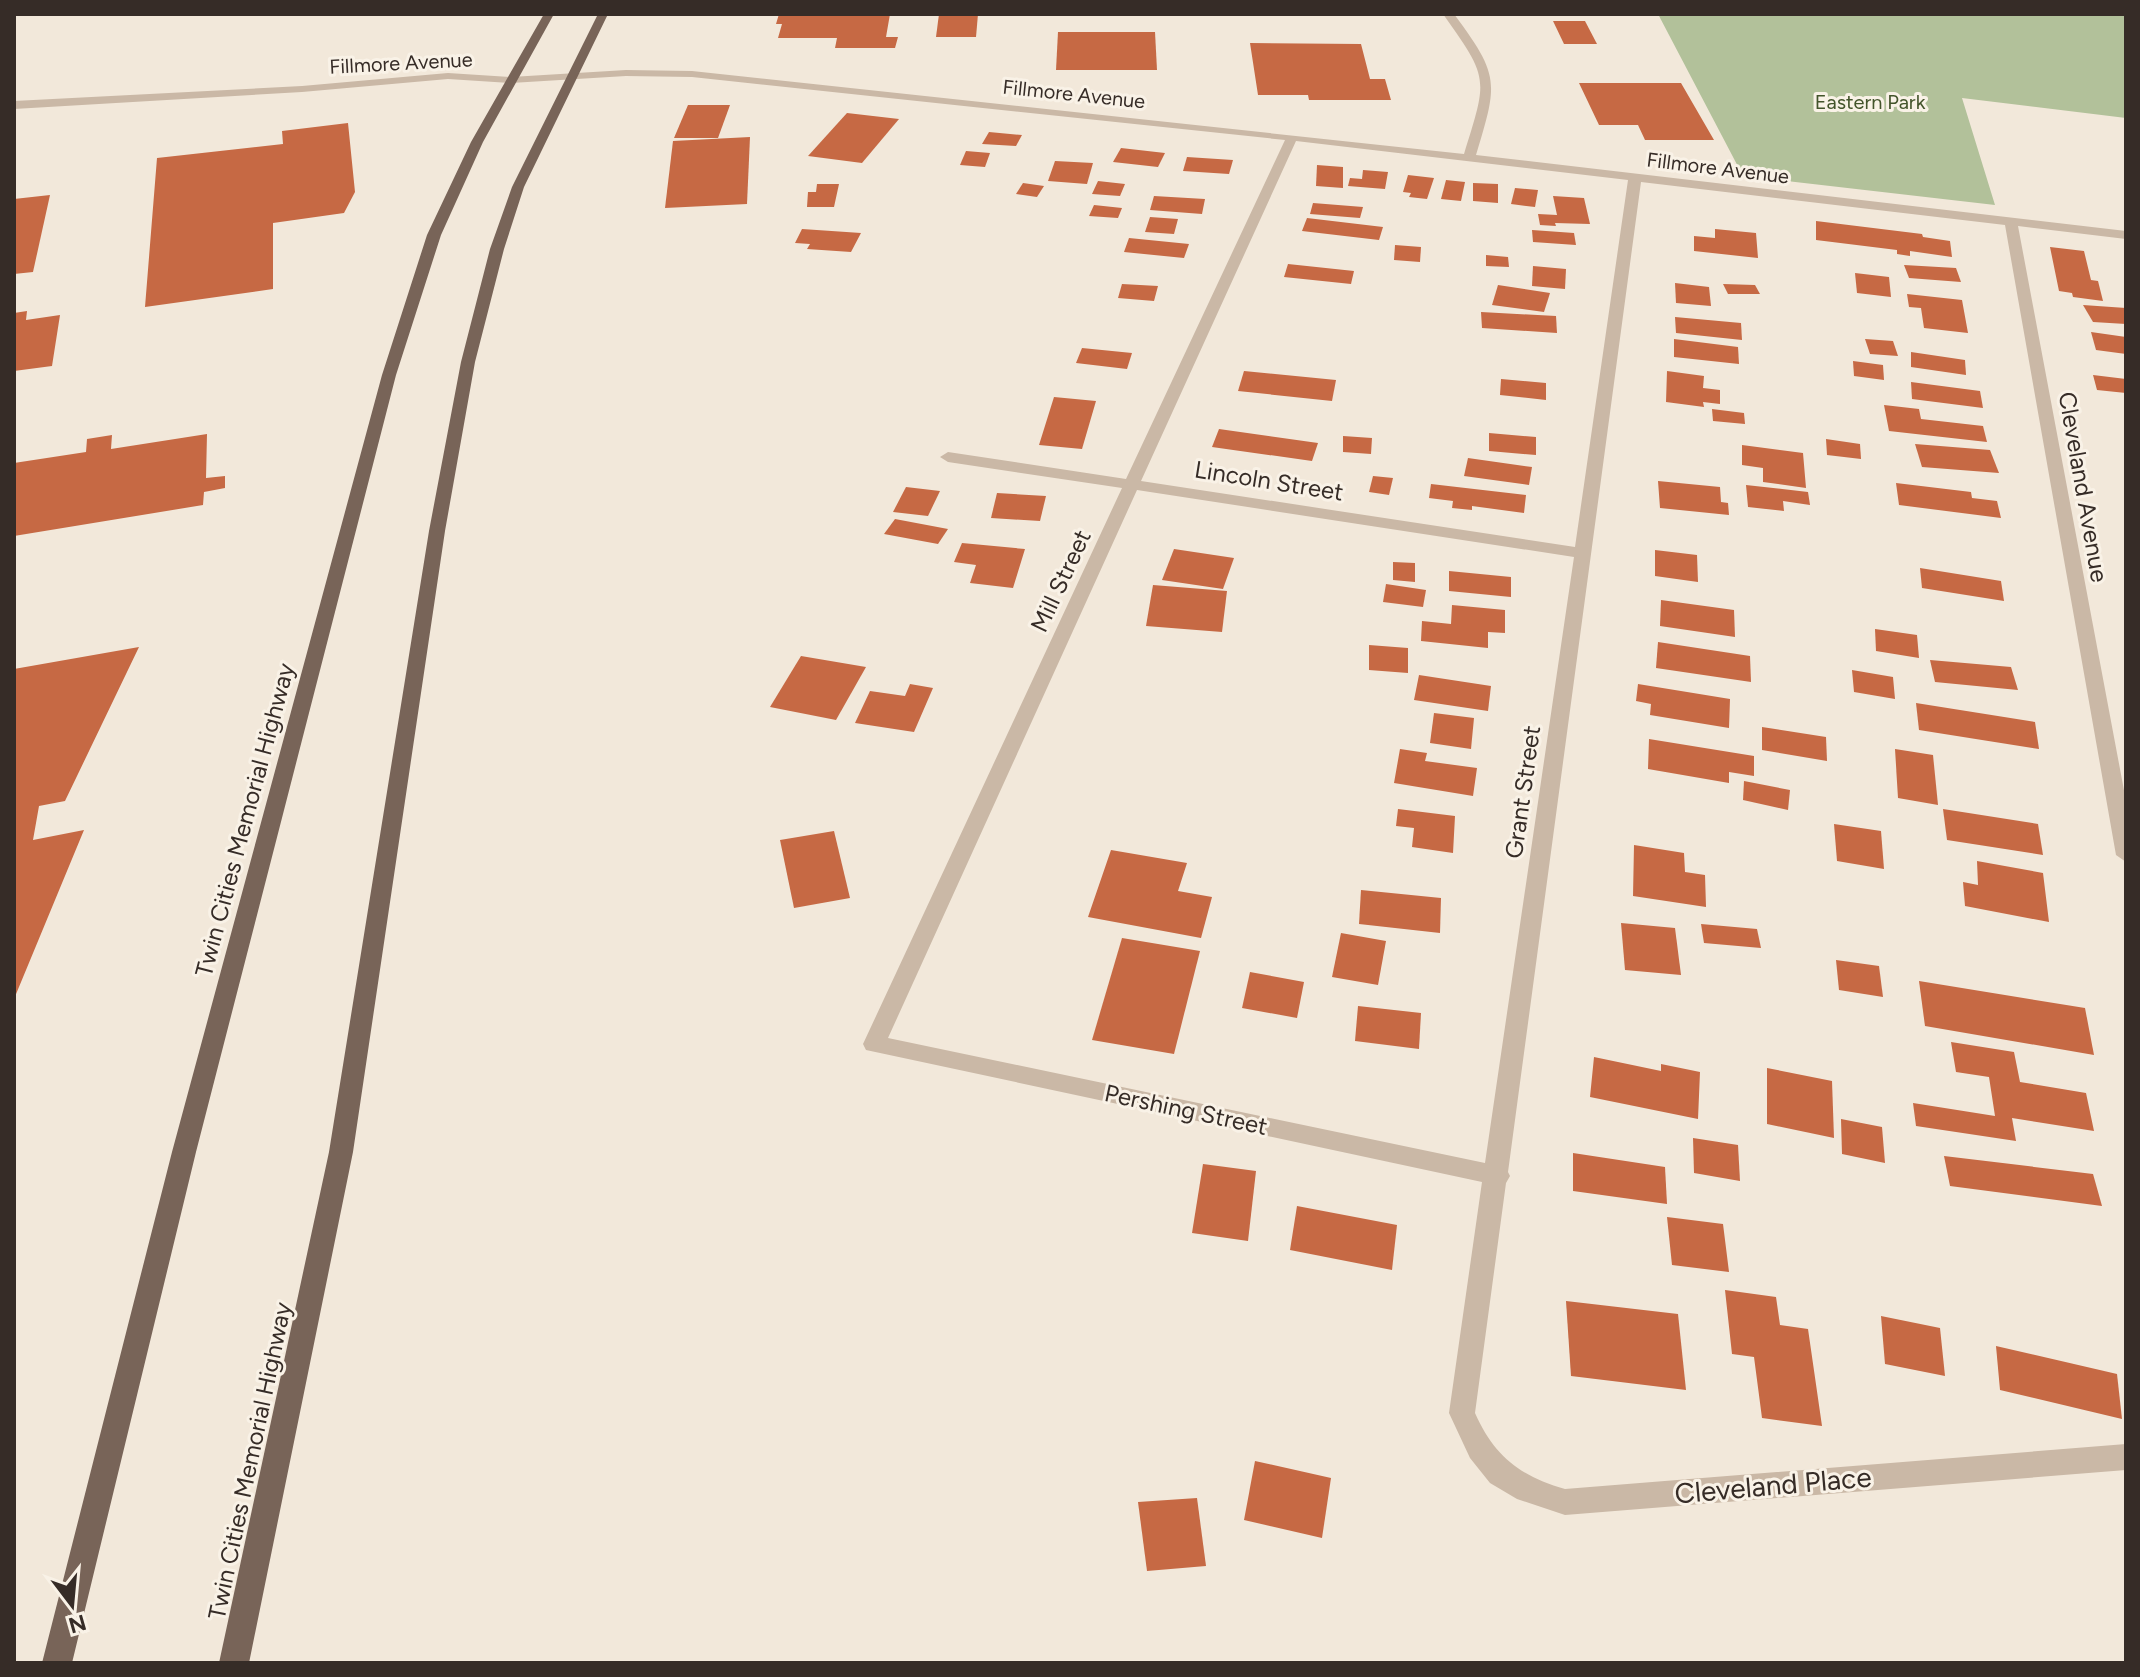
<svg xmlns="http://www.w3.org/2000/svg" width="2140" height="1677" font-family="Figtree,sans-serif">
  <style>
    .green { fill: #b2c19a }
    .building { fill: #c66944 }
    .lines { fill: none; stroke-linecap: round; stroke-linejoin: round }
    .minor { fill: #cab8a6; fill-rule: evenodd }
    .primary { fill: #786458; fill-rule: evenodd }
    .labels { text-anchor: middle; stroke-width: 6; stroke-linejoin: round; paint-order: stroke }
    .far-street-label { font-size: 20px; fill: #362c27; stroke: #f9f2e7 }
    .far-park-label { font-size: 20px; fill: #43542b; stroke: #f9f2e7 }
    .street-label { font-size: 24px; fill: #362c27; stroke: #f9f2e7 }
    .near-street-label { font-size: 28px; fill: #362c27; stroke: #f9f2e7 }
  </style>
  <rect width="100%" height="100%" fill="#f2e8da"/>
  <path class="green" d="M1658,14H2126V118L1962,98L1995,205L1743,176Z"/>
  <g class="building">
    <path d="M779,14H890L886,37H898L895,48H835L837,38H778L782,24H776Z"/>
    <path d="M939,14H978L976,37H936Z"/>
    <path d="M1553,21H1585L1597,44H1564Z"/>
    <path d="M1058,32H1155L1157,70H1056Z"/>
    <path d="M1250,43L1361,44L1370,79H1385L1391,100H1309L1308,95H1258Z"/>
    <path d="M1579,83H1681L1714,140H1645L1638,125H1599Z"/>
    <path d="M688,105H730L718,138H674Z"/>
    <path d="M847,113L899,119L862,163L808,156Z"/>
    <path d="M348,123L355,192L344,213L273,223V289L145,307L157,158L283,144L282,131Z"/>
    <path d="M989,132L1022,135L1016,146L982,144Z"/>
    <path d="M750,137L747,204L665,208L673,141Z"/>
    <path d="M1121,148L1165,153L1158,167L1113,162Z"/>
    <path d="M966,151L990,153L985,167L960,165Z"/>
    <path d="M1187,157L1233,160L1229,174L1183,171Z"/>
    <path d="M1055,161L1093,163L1087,184L1048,181Z"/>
    <path d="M1317,165L1343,167V188L1316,186Z"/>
    <path d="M1363,170L1388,172L1385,189L1348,186L1350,178L1362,179Z"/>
    <path d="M1408,175L1434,178L1427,199L1409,197L1411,193L1403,192Z"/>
    <path d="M1446,180L1465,182L1461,201L1441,199Z"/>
    <path d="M1098,181L1125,184L1120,196L1092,194Z"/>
    <path d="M1023,183L1044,186L1037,197L1016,194Z"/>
    <path d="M1473,183L1498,184V203L1473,201Z"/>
    <path d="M817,184H839L834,207H807L808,192H816Z"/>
    <path d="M1515,188L1538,190L1535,207L1511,204Z"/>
    <path d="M50,195L33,272L14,274V199Z"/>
    <path d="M1154,196L1205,199L1202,214L1150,210Z"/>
    <path d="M1553,196L1584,198L1590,224L1555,223L1556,226L1540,225L1538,214L1557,215Z"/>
    <path d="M1313,203L1363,207L1360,218L1310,214Z"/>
    <path d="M1094,205L1122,208L1118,218L1089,216Z"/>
    <path d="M1150,217L1178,219L1174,234L1145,232Z"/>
    <path d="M1307,218L1383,227L1379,240L1302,231Z"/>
    <path d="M1816,221L1922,234L1923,237L1950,241L1952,257L1910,251V256L1897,254V250L1816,240Z"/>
    <path d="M802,229L861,233L851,252L807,249L810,244L795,243Z"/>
    <path d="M1715,229L1756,233L1758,258L1694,251V236L1715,238Z"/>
    <path d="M1532,230L1574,233L1576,245L1533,242Z"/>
    <path d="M1129,238L1189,244L1184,258L1124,252Z"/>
    <path d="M1395,245L1421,247L1420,262L1394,260Z"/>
    <path d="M2050,247L2084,251L2091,280L2098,281L2103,301L2073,297L2072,293L2059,291Z"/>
    <path d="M1486,255L1508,257L1509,267L1486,266Z"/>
    <path d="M1288,264L1354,271L1351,284L1284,277Z"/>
    <path d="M1904,265L1956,268L1961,282L1909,278Z"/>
    <path d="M1533,266L1566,269L1565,289L1532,286Z"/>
    <path d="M1855,273L1889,277L1891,297L1857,293Z"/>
    <path d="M1675,283L1709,287L1711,306L1676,303Z"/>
    <path d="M1122,284L1158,286L1154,301L1118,298Z"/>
    <path d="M1723,284L1755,285L1760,294H1728Z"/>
    <path d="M1498,285L1550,293L1544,312L1492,305Z"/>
    <path d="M1907,294L1962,300L1968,333L1924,328L1921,308L1909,307Z"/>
    <path d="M2083,305L2126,308V324L2093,322Z"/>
    <path d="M27,311L26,320L60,315L52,366L14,371V313Z"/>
    <path d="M1481,312L1556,316L1557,333L1482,328Z"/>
    <path d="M1675,317L1741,323L1742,340L1676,333Z"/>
    <path d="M2091,332L2126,337V354L2096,350Z"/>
    <path d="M1674,339L1738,347L1739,364L1674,357Z"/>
    <path d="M1865,339L1893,341L1898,356L1870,354Z"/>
    <path d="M1082,348L1132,353L1127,369L1076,363Z"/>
    <path d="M1911,352L1965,360L1966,375L1911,367Z"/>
    <path d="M1853,361L1883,365L1884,380L1854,376Z"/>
    <path d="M1244,371L1336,380L1332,401L1238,391Z"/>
    <path d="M1667,371L1704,376L1703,388L1720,390V404L1703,402L1704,407L1666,402Z"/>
    <path d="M2093,375L2126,379V393L2097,390Z"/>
    <path d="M1501,379L1546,383V400L1500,395Z"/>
    <path d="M1911,382L1980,391L1983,408L1912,399Z"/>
    <path d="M1054,397L1096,401L1082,449L1039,445Z"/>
    <path d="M1884,405L1919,409L1921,419L1983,426L1987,442L1889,431Z"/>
    <path d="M1712,409L1744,413L1745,424L1713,421Z"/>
    <path d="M1219,429L1318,443L1312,461L1212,447Z"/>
    <path d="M1489,433L1536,437V455L1489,451Z"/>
    <path d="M207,434L206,478L225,476V488L204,492L203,505L14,536V463L86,452L87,439L112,435L111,449Z"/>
    <path d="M1343,436L1372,438L1371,454L1343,452Z"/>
    <path d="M1826,439L1860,444L1861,459L1827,455Z"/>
    <path d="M1915,444L1990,450L1999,473L1922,467Z"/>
    <path d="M1742,445L1803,453L1806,488L1763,482V468L1742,465Z"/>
    <path d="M1468,458L1532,467L1529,485L1464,476Z"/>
    <path d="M1373,476L1393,478L1389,495L1369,492Z"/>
    <path d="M1658,481L1720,487L1721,502L1728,503L1729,515L1660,508Z"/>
    <path d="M1896,483L1971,492L1972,498L1997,501L2001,518L1899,505Z"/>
    <path d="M1431,484L1526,495L1524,513L1472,506V510L1452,508L1453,501L1429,498Z"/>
    <path d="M1746,485L1808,492L1810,505L1783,501L1784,511L1748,507Z"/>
    <path d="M906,487L940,491L928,516L893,512Z"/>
    <path d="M997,493L1046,496L1040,521L991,518Z"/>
    <path d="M895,519L948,529L938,544L884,534Z"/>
    <path d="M962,543L1025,549L1013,588L970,583L976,565L954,562Z"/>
    <path d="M1174,549L1234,558L1223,589L1162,580Z"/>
    <path d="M1655,550L1697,555L1698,582L1655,576Z"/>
    <path d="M1393,562L1415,563V582L1393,580Z"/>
    <path d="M1920,568L2001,581L2004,601L1922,588Z"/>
    <path d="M1449,571L1511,577V597L1449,591Z"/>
    <path d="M1386,584L1426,590L1423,607L1383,602Z"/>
    <path d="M1153,585L1227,591L1222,632L1146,626Z"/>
    <path d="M1661,600L1734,610L1735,637L1660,626Z"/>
    <path d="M1452,605L1505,610V633L1488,632V648L1421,641L1422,621L1451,624Z"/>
    <path d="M1875,629L1917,635L1919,658L1876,651Z"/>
    <path d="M1658,642L1750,656L1751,682L1656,668Z"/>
    <path d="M1369,645L1408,648V673L1369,670Z"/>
    <path d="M139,647L65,801L39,806L33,840L84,830L14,999V669Z"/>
    <path d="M801,656L866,667L836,720L770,707Z"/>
    <path d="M1930,660L2011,667L2018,690L1935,682Z"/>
    <path d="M1852,670L1893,677L1895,699L1854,692Z"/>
    <path d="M1419,675L1491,686L1488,711L1414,700Z"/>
    <path d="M910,684L933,688L914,732L855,723L870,691L905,696Z"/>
    <path d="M1638,684L1730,699L1729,728L1650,715L1651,704L1636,701Z"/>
    <path d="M1916,703L2035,722L2039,749L1919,730Z"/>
    <path d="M1434,713L1474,718L1471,749L1430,743Z"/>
    <path d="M1762,727L1826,737L1827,761L1762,750Z"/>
    <path d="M1649,739L1754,756V776L1729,772V783L1648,769Z"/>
    <path d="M1400,749L1427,753L1425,761L1477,768L1473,796L1394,783Z"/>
    <path d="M1895,749L1933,755L1938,805L1898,798Z"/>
    <path d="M1744,781L1790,790L1788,810L1743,800Z"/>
    <path d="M1398,809L1455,816L1453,853L1412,847L1414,828L1396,826Z"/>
    <path d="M1943,809L2038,824L2043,855L1947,840Z"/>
    <path d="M1834,824L1881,831L1884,869L1837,861Z"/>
    <path d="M834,831L850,898L794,908L780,840Z"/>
    <path d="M1634,845L1684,853L1685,872L1705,875L1706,907L1633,896Z"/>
    <path d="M1111,850L1187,863L1178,891L1212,897L1201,938L1088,917Z"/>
    <path d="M1977,861L2043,873L2049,922L1965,906L1963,882L1978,885Z"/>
    <path d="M1361,890L1441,898L1440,933L1359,924Z"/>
    <path d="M1621,923L1675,928L1681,975L1625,970Z"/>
    <path d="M1701,924L1757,929L1761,948L1704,943Z"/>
    <path d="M1341,933L1386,941L1378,985L1332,977Z"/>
    <path d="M1122,938L1200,951L1174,1054L1092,1040Z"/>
    <path d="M1836,960L1879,966L1883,997L1839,990Z"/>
    <path d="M1250,972L1304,982L1297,1018L1242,1008Z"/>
    <path d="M1919,981L2085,1008L2094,1055L1925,1026Z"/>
    <path d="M1358,1006L1421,1013L1419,1049L1355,1041Z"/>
    <path d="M1951,1042L2014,1052L2020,1082L2086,1093L2094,1131L2012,1118L2016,1141L1916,1126L1913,1103L1995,1116L1989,1077L1956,1072Z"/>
    <path d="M1594,1057L1661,1071V1064L1700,1072L1698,1119L1590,1097Z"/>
    <path d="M1767,1068L1832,1081L1834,1138L1767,1124Z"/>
    <path d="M1841,1119L1882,1127L1885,1163L1842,1154Z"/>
    <path d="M1693,1138L1738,1145L1740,1181L1694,1173Z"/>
    <path d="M1573,1153L1665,1167L1667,1204L1573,1191Z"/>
    <path d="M1944,1156L2093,1174L2102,1206L1950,1186Z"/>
    <path d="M1203,1164L1256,1171L1248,1241L1192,1233Z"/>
    <path d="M1297,1206L1397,1225L1392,1270L1290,1250Z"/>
    <path d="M1667,1217L1723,1224L1729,1272L1672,1265Z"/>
    <path d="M1725,1290L1776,1297L1780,1325L1808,1329L1822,1426L1762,1418L1754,1357L1732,1354Z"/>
    <path d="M1566,1301L1678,1314L1686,1390L1571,1376Z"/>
    <path d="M1881,1316L1940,1328L1945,1376L1885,1364Z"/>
    <path d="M1996,1346L2117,1374L2122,1419L2000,1390Z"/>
    <path d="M1255,1461L1331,1478L1322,1538L1244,1520Z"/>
    <path d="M1197,1498L1206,1566L1147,1571L1138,1502Z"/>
  </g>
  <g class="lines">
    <path class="minor" d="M1443,14H1454C1500,76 1498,82 1476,155L2126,231V239L2018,226L2126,801V862L2116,855L2005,225L1641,182L1508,1172L1510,1176L1506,1183L1475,1413C1494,1456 1520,1476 1565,1489L2126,1444V1470L1565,1515L1517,1499L1490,1483L1470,1458L1449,1413L1482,1182L866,1050L863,1044L1122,488L948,462L940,457L948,452L1126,479L1285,140L692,77L626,76L511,83L448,79L302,92L14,109V101L302,86L448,73L511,77L626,70L692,71L1464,154C1488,77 1489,79 1443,14ZM1296,141L1628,180L1575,547L1141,481ZM1137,490L1574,557L1485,1163L888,1038Z"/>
    <g class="primary">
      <path d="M544,14H554L483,142L441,235L396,375L196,1152L72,1663H42L172,1152L382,375L427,235L471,142Z"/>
      <path d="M598,14H608L524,187L504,249L475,362L445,531L353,1152L249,1663H219L329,1152L429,531L461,362L490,249L512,187Z"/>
    </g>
  </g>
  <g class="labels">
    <g class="far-street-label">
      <text transform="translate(401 63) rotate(-3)" y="7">Fillmore Avenue</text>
      <text transform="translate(1074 94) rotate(6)" y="7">Fillmore Avenue</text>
      <text transform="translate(1718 168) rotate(7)" y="7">Fillmore Avenue</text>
    </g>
    <g class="far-park-label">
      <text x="1870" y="109">Eastern Park</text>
    </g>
    <g class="street-label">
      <text transform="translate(1269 481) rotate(9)" y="8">Lincoln Street</text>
      <text transform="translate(2083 487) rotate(80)" y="8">Cleveland Avenue</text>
      <text transform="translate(1061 581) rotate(-65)" y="8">Mill Street</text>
      <text transform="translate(1523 792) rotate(-82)" y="8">Grant Street</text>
      <text transform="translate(245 820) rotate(-75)" y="8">Twin Cities Memorial Highway</text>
      <text transform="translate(1186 1110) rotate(12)" y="8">Pershing Street</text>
      <text transform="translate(250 1461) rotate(-78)" y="8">Twin Cities Memorial Highway</text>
    </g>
    <g class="near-street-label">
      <text transform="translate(1773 1485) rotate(-5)" y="10">Cleveland Place</text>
    </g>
  </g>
  <rect width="2140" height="1677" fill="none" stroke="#362c27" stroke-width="32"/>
  <g transform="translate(72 1605) rotate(164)" stroke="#f9f2e7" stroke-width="6" paint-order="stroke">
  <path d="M0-6L14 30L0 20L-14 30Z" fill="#362c27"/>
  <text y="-12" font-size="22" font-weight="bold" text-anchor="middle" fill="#362c27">N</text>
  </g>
</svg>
